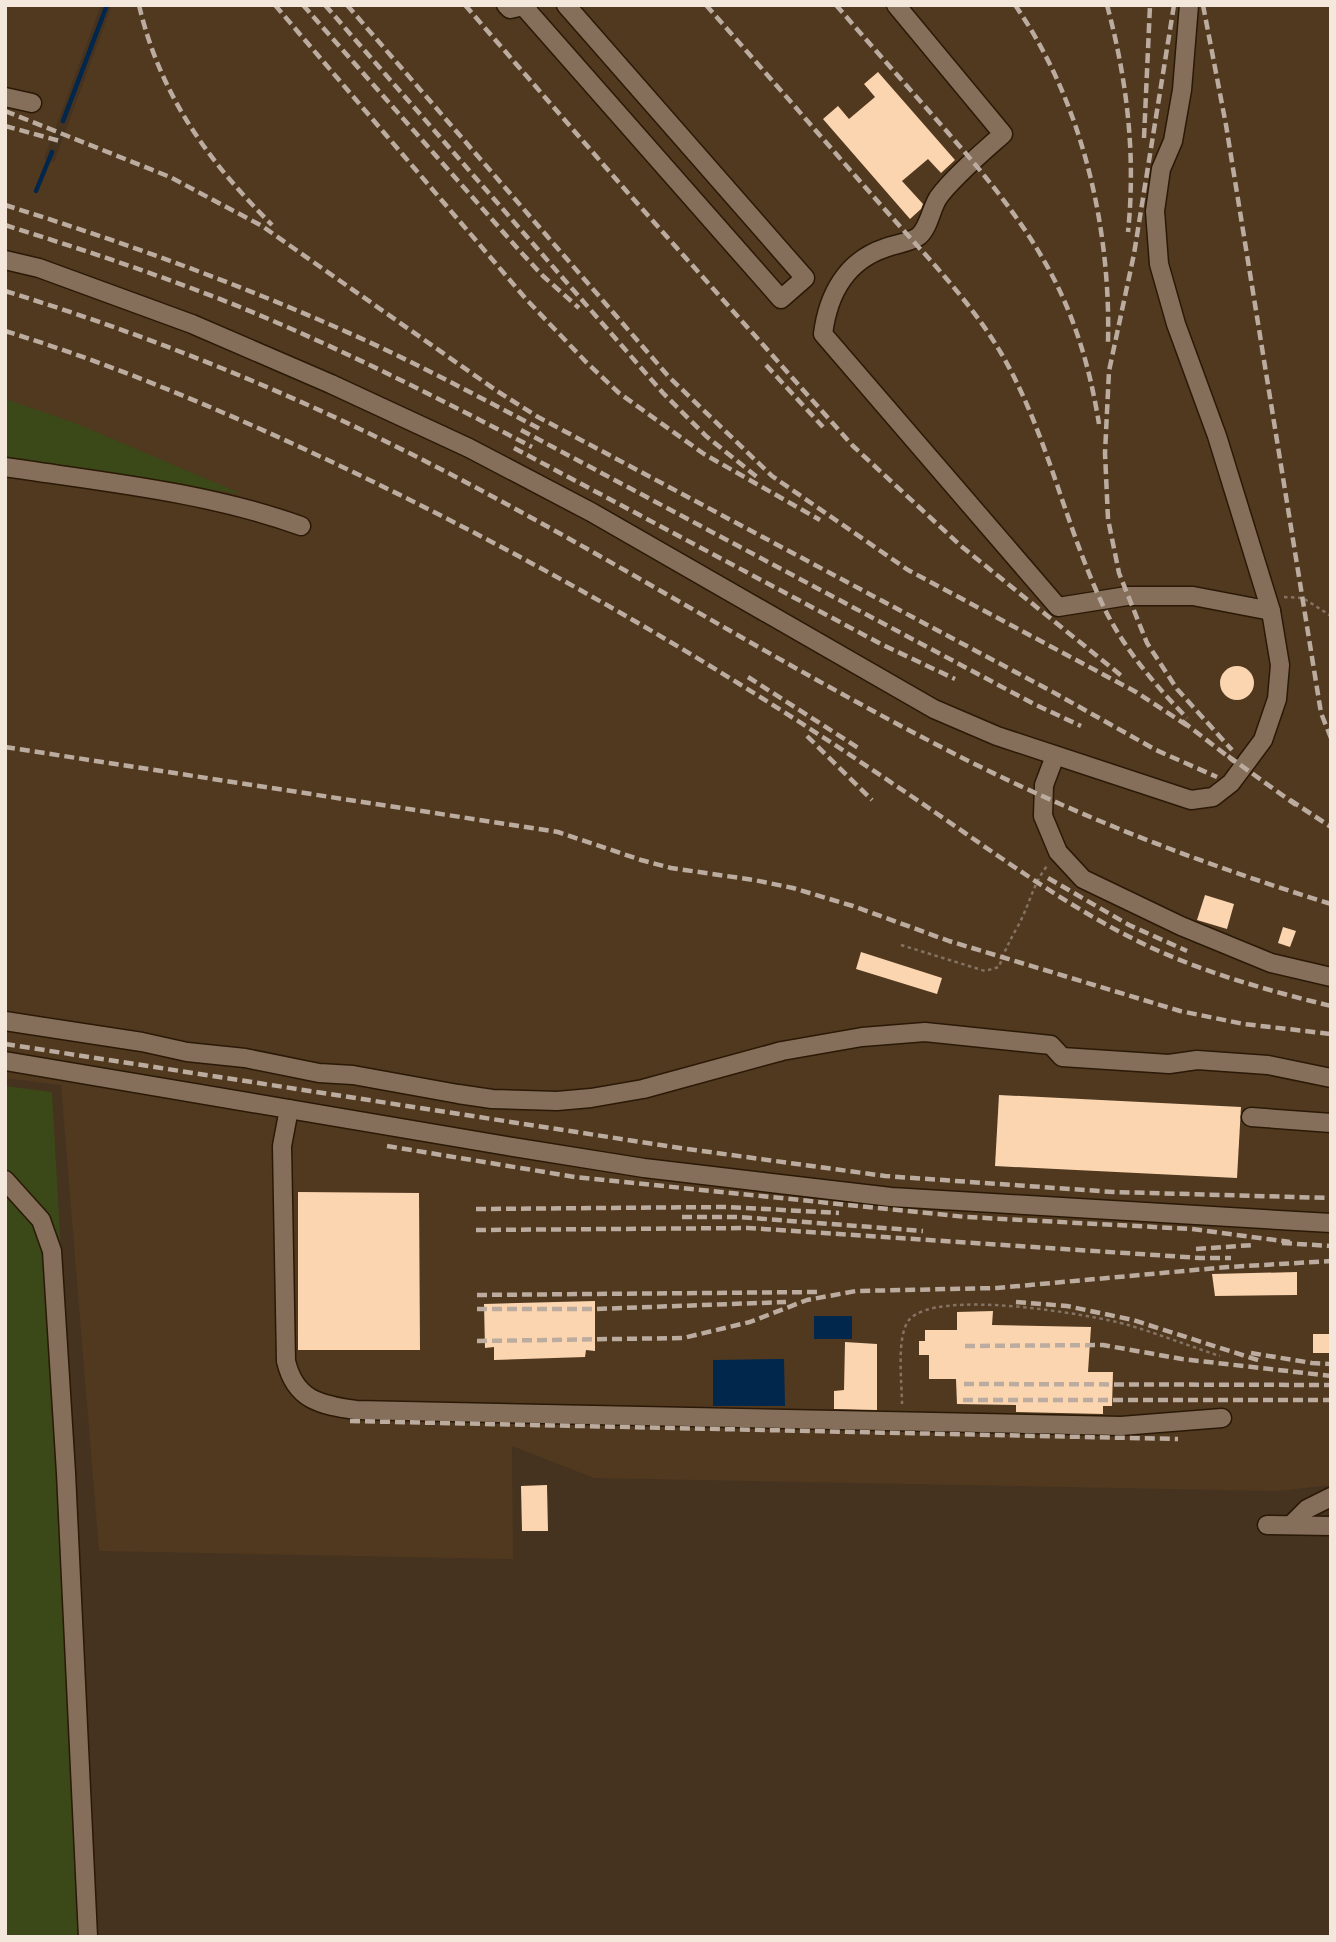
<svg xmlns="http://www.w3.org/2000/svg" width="1336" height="1942" font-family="'Alegreya Sans',sans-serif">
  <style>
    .built { fill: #513920 }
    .green { fill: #3b4817 }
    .water { fill: #01274d }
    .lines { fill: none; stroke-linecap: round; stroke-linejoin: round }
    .stream { stroke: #01274d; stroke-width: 4.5 }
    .building { fill: #fbd5b0 }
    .minor-casing { stroke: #2a1906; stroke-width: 21 }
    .path { stroke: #847363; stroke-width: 2.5; stroke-dasharray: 3.5 3.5; stroke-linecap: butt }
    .minor { stroke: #856f5a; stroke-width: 18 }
    .rail { stroke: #bbac9f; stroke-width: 4.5; stroke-dasharray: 10 5; stroke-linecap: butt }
  </style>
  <rect width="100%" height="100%" fill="#45321f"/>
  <path class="built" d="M5,5H101L44,159L54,162L112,5H1331V1485L1277,1491L594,1478L512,1446L513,1559L99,1551L61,1085L5,1078Z"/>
  <g class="green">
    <path d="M5,399L75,423L242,494L5,460Z"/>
    <path d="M5,1086L52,1092L61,1253L5,1174Z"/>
    <path d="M5,1193C32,1218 38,1227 45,1263L82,1937H5Z"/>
  </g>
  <g class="water">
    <rect x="814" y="1316" width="38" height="23"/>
    <path d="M784,1359L785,1406H713V1360Z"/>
  </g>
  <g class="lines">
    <g class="stream">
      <path d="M63,121L107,5"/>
      <path d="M36,191L52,152"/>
    </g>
  </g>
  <g class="building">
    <path d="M878,72L955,160L941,173L928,159L902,181L923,204L921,209L910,219L823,119L838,106L849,119L875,97L864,84Z"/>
    <circle cx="1237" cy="683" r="17"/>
    <path d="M1205,895L1234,904L1227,929L1197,920Z"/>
    <path d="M1283,927L1296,931L1290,947L1278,943Z"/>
    <path d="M861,952L942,978L937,994L856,969Z"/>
    <path d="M999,1095L1241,1107L1237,1178L995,1166Z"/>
    <path d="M298,1192L419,1193L420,1350H298Z"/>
    <path d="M1297,1272V1295L1215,1296L1212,1274Z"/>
    <path d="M595,1301V1351L586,1350L585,1357L494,1360V1347L485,1348L484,1304Z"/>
    <path d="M993,1311L992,1325L1091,1327L1088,1372H1113L1112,1406H1103V1414L1016,1412V1405L957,1404L956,1379H929V1355H919V1341H925V1330H957V1312Z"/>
    <rect x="1313" y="1334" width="18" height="19"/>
    <path d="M845,1342L877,1344V1410L834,1409V1391L844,1390Z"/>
    <path d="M547,1485L548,1531H522L521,1486Z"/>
  </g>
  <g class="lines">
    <g class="minor-casing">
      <g id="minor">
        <path d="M506,5L510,9L528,5"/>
        <path d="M896,5L1003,134C984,151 952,178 938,198C931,209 929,227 919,236C912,242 895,244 885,248C846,261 828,295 823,334L1058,607L1127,596H1193L1271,611"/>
        <path d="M525,8L781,299L805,278L566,5"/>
        <path d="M5,97L32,103"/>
        <path d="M5,260L39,268L192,324L331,384L469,448L591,512L934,709L997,736L1191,800L1213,797L1231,783L1263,740L1277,699L1280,665L1271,611L1217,436L1176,324L1159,264L1155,211L1161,169L1173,141L1182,90L1189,5"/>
        <path d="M5,467C104,482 207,492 301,526"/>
        <path d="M1055,756L1044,785L1043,816L1058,852L1083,879L1181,926L1271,963L1331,977"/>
        <path d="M5,1021L142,1042L187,1052L245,1058L319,1073L353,1075L458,1094L492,1099L557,1101L591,1098L643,1089L782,1051L862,1037L925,1032L1051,1045L1062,1057L1169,1064L1197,1060L1268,1065L1331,1078"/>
        <path d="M5,1061L507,1146L644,1168L771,1183L891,1197L1331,1223"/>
        <path d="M289,1109L282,1146L286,1361C295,1400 320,1405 356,1410L1121,1426L1222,1418"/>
        <path d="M1251,1117L1331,1123"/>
        <path d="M5,1180L41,1220L52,1251L66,1473L88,1937"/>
        <path d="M1267,1525L1331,1526"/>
        <path d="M1291,1525L1307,1509L1331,1497"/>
      </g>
    </g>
    <g class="path">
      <path d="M1284,597L1303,598L1331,616"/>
      <path d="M901,945L985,971L999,967C1004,952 1010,940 1018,926C1029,906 1033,884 1047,866"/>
      <path d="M902,1404C902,1384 896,1336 909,1320C935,1288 1090,1314 1128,1325C1159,1334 1189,1346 1220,1356"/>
    </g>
    <use href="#minor" class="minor"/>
    <g class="rail">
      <path d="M139,5C160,95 208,161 272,225"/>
      <path d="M275,5L526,299L586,362L619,393L704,454L820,520"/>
      <path d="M303,5L518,249L543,276L579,308"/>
      <path d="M325,5L663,393L706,436L757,477"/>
      <path d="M347,5L669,377L772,476L908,570L1136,692L1188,726"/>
      <path d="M465,5L628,193L853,446L961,546L1123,677"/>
      <path d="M706,5C767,74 827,144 888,213C927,257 971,302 1001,353C1046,430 1063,518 1100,599C1120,644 1153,683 1187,718"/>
      <path d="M836,5C869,43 902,80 935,118C980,169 1024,220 1055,281C1078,327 1091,374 1099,424"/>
      <path d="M1015,5C1082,101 1111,227 1108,343"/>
      <path d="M1107,5C1127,79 1136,155 1128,232"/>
      <path d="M1174,5L1134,254L1109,371L1105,453L1108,519L1119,573L1147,643L1177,689L1232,750"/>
      <path d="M1203,5L1226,125L1321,713L1331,738"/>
      <path d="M5,111L170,177L262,226L497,391L538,417L1051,691L1156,750L1217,777"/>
      <path d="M5,126L60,141"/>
      <path d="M1144,138L1150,5"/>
      <path d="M5,205C129,244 251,288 369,342C427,369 483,399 540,429"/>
      <path d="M5,225C84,250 163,276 240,307C340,348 436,397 532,447"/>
      <path d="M5,291C148,335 287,391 421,459C600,550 769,659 949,751C1071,814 1199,863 1331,904"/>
      <path d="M5,331C125,368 240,418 353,472C486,536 616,607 741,685C807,726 872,769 936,813C1006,861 1075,912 1152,948C1209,974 1270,991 1331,1006"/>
      <path d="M766,365L823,427"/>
      <path d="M521,430L1034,704L1081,726"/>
      <path d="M514,448L881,644L955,679"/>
      <path d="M748,677L860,749"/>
      <path d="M1182,721L1235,762"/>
      <path d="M807,736L872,800"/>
      <path d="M5,747L558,832L641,860L671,868L754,880L793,888L853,906L949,941L1180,1011L1244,1024L1331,1034"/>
      <path d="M1228,756L1296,805"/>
      <path d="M1290,800L1331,827"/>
      <path d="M1048,878L1129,925L1187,951"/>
      <path d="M5,1044L680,1148L885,1176L1113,1192L1331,1198"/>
      <path d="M387,1146L575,1177L966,1217L1192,1229L1290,1242"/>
      <path d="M476,1209L727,1207L839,1213"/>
      <path d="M682,1217H739L923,1231"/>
      <path d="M476,1230L748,1228L1200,1258H1231"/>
      <path d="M1282,1243L1331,1246"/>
      <path d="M1196,1249L1253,1245"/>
      <path d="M477,1295L817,1292"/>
      <path d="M1016,1302L1067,1306L1133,1320L1261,1361"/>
      <path d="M477,1309H595L786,1302"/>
      <path d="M477,1341L683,1338L750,1322L807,1300L856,1291L997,1288L1228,1267L1331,1261"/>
      <path d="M965,1346L1103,1345L1182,1359L1331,1376"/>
      <path d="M1251,1353L1312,1363L1331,1364"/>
      <path d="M964,1384L1331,1385"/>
      <path d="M963,1400H1331"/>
      <path d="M350,1421L1178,1439"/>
    </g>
  </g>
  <rect width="1336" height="1942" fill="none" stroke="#f4e7dc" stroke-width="14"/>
</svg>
